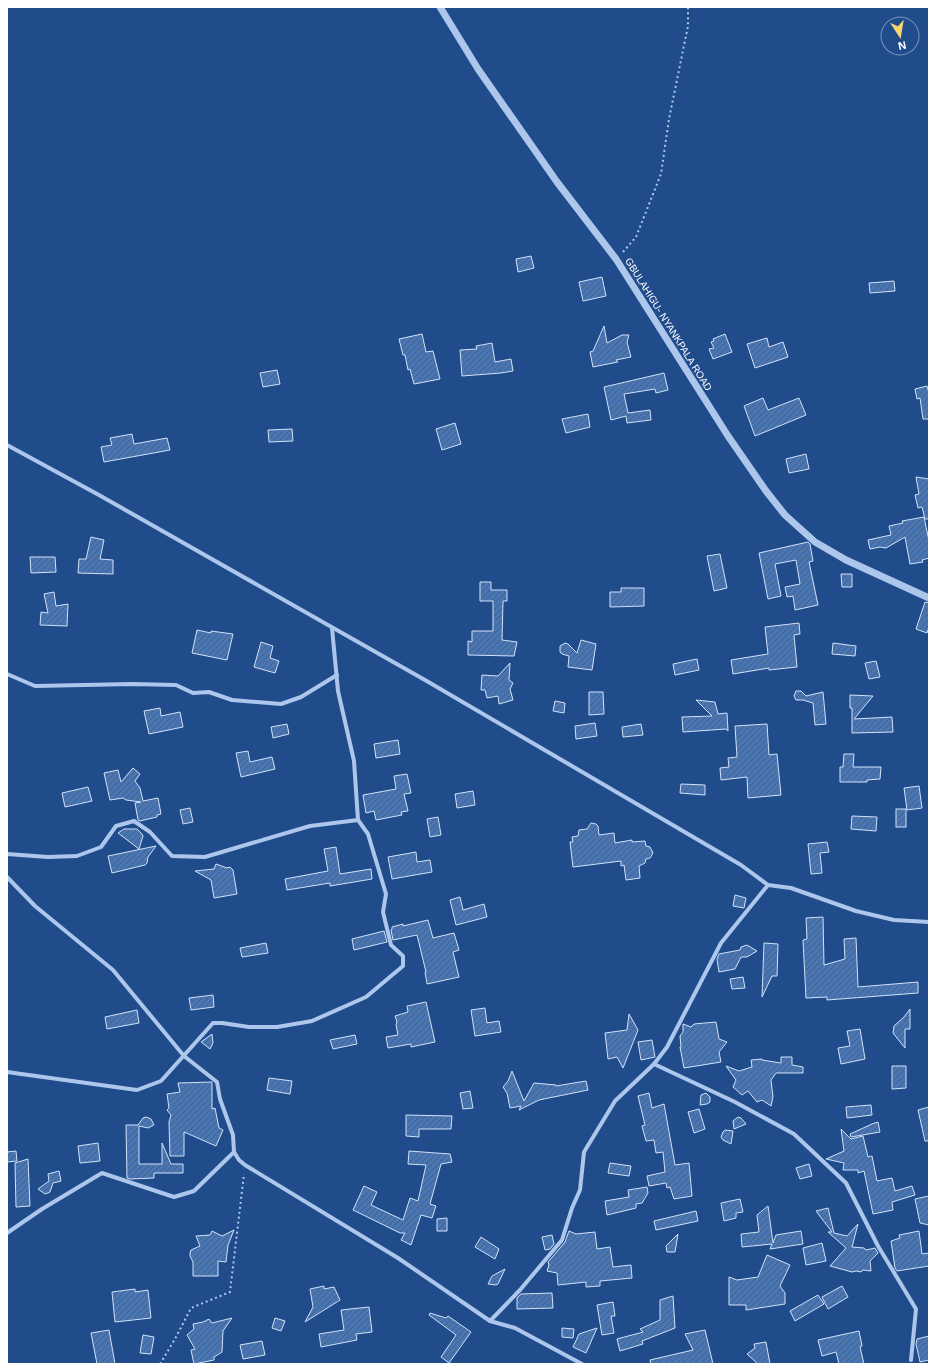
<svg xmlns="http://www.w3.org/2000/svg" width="936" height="1371" font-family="Helvetica,sans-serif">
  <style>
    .building { fill: url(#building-hatch); stroke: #d2e2f9 }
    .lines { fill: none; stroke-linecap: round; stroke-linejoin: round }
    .path { stroke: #adc7ec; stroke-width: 2; stroke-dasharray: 2 3; stroke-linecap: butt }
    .minor { stroke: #adc7ec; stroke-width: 4 }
    .tertiary { stroke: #adc7ec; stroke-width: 7 }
    .labels { text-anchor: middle; stroke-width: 3; stroke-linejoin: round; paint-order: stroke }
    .street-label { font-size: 10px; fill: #fff; stroke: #204c8c }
  </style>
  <defs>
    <pattern id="building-hatch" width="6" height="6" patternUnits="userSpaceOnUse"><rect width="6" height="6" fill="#4875b3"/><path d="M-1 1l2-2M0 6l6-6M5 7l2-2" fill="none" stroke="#4a6080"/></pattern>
  </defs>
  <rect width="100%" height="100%" fill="#204c8c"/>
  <g class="building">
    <path d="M531,256L534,268L518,272L516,259Z"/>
    <path d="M602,277L606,296L583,301L579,282Z"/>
    <path d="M894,281L895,291L870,293L869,283Z"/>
    <path d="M604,326L607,343L622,335H629L627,342L631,357L616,360L618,362L593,367L590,352L593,351Z"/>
    <path d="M422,334L426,352L433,351L440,379L414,384L410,369L408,370L405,355H403L399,339Z"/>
    <path d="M725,334L732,352L713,359L709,349L714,348L711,342L714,341L713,339Z"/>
    <path d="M767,338L769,347L783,342L788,357L755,368L747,344Z"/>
    <path d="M492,343L495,362L511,359L513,371L501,373L462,376L460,350L477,349L476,346Z"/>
    <path d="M277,370L280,384L263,387L260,373Z"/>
    <path d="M664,373L668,390L656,393L655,389L624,394L628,413L650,410L651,420L627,423L626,416L611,420L604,387Z"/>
    <path d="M927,386L929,393V419H923L920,398L917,399L915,389Z"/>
    <path d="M763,398L768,410L799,398L806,415L755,436L744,406Z"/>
    <path d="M588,414L590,427L566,433L562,419Z"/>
    <path d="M455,423L461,444L442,450L436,429Z"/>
    <path d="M292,429L293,441L269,442L268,430Z"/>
    <path d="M132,434L134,444L167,438L170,450L104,462L101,447L112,445L110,438Z"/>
    <path d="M806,454L809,469L789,473L786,459Z"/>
    <path d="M916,477L929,479V519H925L922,507L918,508L915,495L919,494Z"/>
    <path d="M924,517L929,541V558L922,560L923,562L910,564L905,537L886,548L880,547L870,549L868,540L891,535L889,526L903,523L902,521Z"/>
    <path d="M91,537L104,540L100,559L113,560V574L78,573L79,559H86Z"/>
    <path d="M808,542L810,544L813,561L809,562L818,605L795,610L793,596L787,597L785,587L800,584L796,560L775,564L781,596L768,599L759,553Z"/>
    <path d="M720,554L727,588L714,591L707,556Z"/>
    <path d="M30,557H55L56,572L31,573Z"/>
    <path d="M841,574H852V587H842Z"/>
    <path d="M480,582H491V590H507V601H503L502,640L517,642L514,656L468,655V641L472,642V631H493V601H480Z"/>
    <path d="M621,588H644V606L610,607V592H621Z"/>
    <path d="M54,592L56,606L68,604L67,626L40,625L41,612L48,613L44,594Z"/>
    <path d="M925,602L929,603V627L927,633L916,629Z"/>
    <path d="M799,623L800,634L794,635L797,667L769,670V668L733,674L731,660L768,654L765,627Z"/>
    <path d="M197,630L211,633V631L233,634L227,660L192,653Z"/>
    <path d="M581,640L596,644L592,670L568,667L569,656L562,654L560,652V646L565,643L568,644L577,653Z"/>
    <path d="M261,642L273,646L270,658L279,661L275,673L254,667Z"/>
    <path d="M833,643L856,646L855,656L832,654Z"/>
    <path d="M697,659L699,670L675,675L673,664Z"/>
    <path d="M876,661L880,677L869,679L865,663Z"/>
    <path d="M510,663L509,680L513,683L510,689L513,700L499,704L498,696L487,698L485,690H481L482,675L498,676Z"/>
    <path d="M796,691H801L806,696L823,692L826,724L815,725L813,703L803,700H796L794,696Z"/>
    <path d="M589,692H603L604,714L589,715Z"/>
    <path d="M850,695L873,696L854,719L892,717L893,732L852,733V708H850Z"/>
    <path d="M696,700L715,702L718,714L727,713L728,731L726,729L683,732L682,717L712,716Z"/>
    <path d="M555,701L565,703L564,713L553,711Z"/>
    <path d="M160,708L161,716L180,712L183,727L149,734L144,711Z"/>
    <path d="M595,723L597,736L576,739L575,726Z"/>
    <path d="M287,724L289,734L273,738L271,727Z"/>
    <path d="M641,724L643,735L623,737L622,727Z"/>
    <path d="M767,724L769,755L777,754L781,795L748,798L747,777L721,780L720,768L729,767L728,758L737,757L735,726Z"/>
    <path d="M398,740L400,754L376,758L374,744Z"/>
    <path d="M248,751L250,762L272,757L275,769L241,777L236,753Z"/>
    <path d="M844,754H854L853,767H881L880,779L867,780V782H840V767H843Z"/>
    <path d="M133,768L140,774L135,781L140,788L143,801L158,798L161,814L157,815V817L140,821L138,820L135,803L141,802L126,800L123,798L110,800L104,773L118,770L121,782Z"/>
    <path d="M407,774L411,793L404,794L408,811L401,812L402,815L376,820L374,811L366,813L363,795L396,789L394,776Z"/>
    <path d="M681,784L705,785V795L680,793Z"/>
    <path d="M919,786L922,808L907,810L904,788Z"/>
    <path d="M88,787L92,801L65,807L62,793Z"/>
    <path d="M473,791L475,805L457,808L455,794Z"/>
    <path d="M190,808L193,822L183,824L180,810Z"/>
    <rect x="896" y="809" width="10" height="18"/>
    <path d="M852,816L877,817L876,831L851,829Z"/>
    <path d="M438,817L441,835L430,837L427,819Z"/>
    <path d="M591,823L596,824L598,826L599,835L614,833L615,843L632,840V842L645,841L646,846L650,847L653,853L650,858L646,859L645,863L639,866L640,878L626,880L624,865L621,866V861L573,867L570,842H573L572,837L578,836L579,830L587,829Z"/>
    <path d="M124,829H137L142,834L143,836L139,849L118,833Z"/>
    <path d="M827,842L829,852L820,853L822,873L811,874L808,844Z"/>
    <path d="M156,846L148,857L147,863L145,865L112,873L108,856Z"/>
    <path d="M336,847L340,874L371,869L372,879L330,886V883L287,890L285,879L328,871L324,849Z"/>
    <path d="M416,852L417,862L430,860L432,872L392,879L388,857Z"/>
    <path d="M216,864L227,868L230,867L233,870L237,894L214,898L211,880L195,871L214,869Z"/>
    <path d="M735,895L746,898L744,908L733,906Z"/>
    <path d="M460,897L463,910L484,904L487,917L456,925L450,900Z"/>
    <path d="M823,917L824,965L845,959L844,939L856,938L858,987L918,982V993L827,1000V997L806,998L803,940L807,939L806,918Z"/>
    <path d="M428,920L433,938L454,933L459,950L453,952L459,977L427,984L425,972H426L417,935L393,940L391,930L392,929V927L403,924V926Z"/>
    <path d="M384,931L387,942L354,950L352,939Z"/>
    <path d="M266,943L268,953L242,957L240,948Z"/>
    <path d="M764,943L778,944L777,976H772L762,997Z"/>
    <path d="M747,945L757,951L747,957H741L735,969L719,972L717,959L719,954L740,950L741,947Z"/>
    <path d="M743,977L745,988L732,989L730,979Z"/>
    <path d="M213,995L214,1007L191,1010L189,998Z"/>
    <path d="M426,1002L435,1042L411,1047V1044L388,1048L386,1037L398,1035L396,1025L397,1022L395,1016L408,1012L407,1006Z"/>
    <path d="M485,1008L487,1023L499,1021L501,1032L475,1036L471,1010Z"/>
    <path d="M910,1009V1029H905V1048L893,1033L894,1026L904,1017Z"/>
    <path d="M137,1010L139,1023L107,1029L105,1017Z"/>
    <path d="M629,1014L638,1030L623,1068L617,1057L608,1059L605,1033L627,1030Z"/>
    <path d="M716,1022L719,1039L727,1042L719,1052L721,1062L684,1068L680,1047H681L680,1036L683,1032V1024L691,1027L694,1024Z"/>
    <path d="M860,1029L865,1059L841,1064L838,1048L850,1046L847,1031Z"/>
    <path d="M212,1034L213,1043L210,1049L201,1042Z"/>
    <path d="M355,1035L357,1044L333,1049L330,1040Z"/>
    <path d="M652,1040L655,1057L641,1060L638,1042Z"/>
    <path d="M781,1057H792V1065L803,1067V1073H776L771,1080L773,1097L771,1106L762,1100L757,1102L748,1091L742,1095L733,1087L736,1080L726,1066L739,1071L752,1067L751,1060L762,1059V1060L781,1063Z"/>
    <path d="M892,1066H906V1088L892,1089Z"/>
    <path d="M512,1071L524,1101L534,1083L556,1085V1086L586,1081L588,1090L539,1100L519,1110L521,1106L510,1108L507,1093L503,1087L508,1081Z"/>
    <path d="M269,1078L292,1081L290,1094L267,1090Z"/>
    <path d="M212,1082V1109L215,1108L219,1128L223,1130L216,1146L184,1132V1156H170L169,1122L171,1115L167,1110L169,1108L167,1094L180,1092L178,1083Z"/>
    <path d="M470,1091L473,1108L463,1109L460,1093Z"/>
    <path d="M649,1093L652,1108L664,1104L675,1165L689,1163L692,1196L674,1199L670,1187L667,1188L666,1183L649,1186L647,1176L665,1172L663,1152L656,1153L654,1140L646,1141L642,1126L645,1125L638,1096Z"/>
    <path d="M706,1093L710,1097V1102L707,1104L700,1105L701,1095Z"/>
    <path d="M871,1105L872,1115L847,1118L846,1107Z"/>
    <path d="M929,1107V1141H925L918,1110Z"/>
    <path d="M699,1109L705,1129L694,1133L688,1112Z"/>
    <path d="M406,1115L452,1116L451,1129H419V1137L406,1136Z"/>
    <path d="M146,1117L151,1119L154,1125L148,1128L139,1126V1164H162V1143L171,1164H183V1173H154V1178L130,1179L127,1178L126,1125H138L143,1118Z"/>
    <path d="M738,1117L741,1118L746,1124L734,1129L733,1121Z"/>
    <path d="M878,1122L880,1132L851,1137L850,1134L872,1124Z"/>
    <path d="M841,1129L851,1139L863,1136L868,1157L872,1156L877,1181L892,1178L895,1191L912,1186L915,1195L892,1202L893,1210L873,1214L864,1171L858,1173V1170H843L844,1163L826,1159L844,1151Z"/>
    <path d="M725,1130L733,1131L731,1144L723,1140L721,1137L723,1132Z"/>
    <path d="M98,1143L100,1161L80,1163L78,1146Z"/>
    <path d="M16,1151L17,1161L7,1162V1152Z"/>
    <path d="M409,1151L450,1154L452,1162L441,1164L430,1204L436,1206L432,1218L421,1215L411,1245L401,1240L405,1233H400L353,1210L364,1186L377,1192L371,1205L403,1220L410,1198L418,1201L426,1165L408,1164Z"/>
    <path d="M28,1159L30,1206L16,1207L15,1163Z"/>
    <path d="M610,1163L631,1166L629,1176L608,1173Z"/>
    <path d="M809,1164L812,1176L800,1179L796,1168Z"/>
    <path d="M59,1171L61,1181L53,1183L50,1192L45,1194L38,1189L49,1181L48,1174Z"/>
    <path d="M647,1187L648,1193L642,1203L636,1204V1208L607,1215L605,1201L629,1197L628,1190Z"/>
    <path d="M929,1196V1225L920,1223L915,1199Z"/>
    <path d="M740,1199L743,1212L736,1213V1218L724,1221L721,1203Z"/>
    <path d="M768,1206L773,1243L776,1235L801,1231L803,1244L770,1249L772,1244L742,1247L741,1234L759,1232L757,1215Z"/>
    <path d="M828,1208L834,1233L847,1236L858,1224L852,1247L864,1248L866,1250L875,1248L878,1253L870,1261L871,1271L863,1270L861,1272L856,1271L852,1272L830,1266L846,1248L828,1232H832L816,1211Z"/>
    <path d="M696,1211L698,1221L656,1230L654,1221Z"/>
    <path d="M447,1218V1231H437V1219Z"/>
    <path d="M234,1230L228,1245L226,1262L218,1261V1276H193V1262L190,1256V1253L191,1250L200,1246L196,1236L210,1235L212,1231L222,1236Z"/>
    <path d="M569,1231L576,1234L595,1232L597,1249L610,1247L613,1267L631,1265L632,1278L600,1281V1286L586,1287V1282L558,1285L557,1273L547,1271L549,1265L548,1262L565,1242Z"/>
    <path d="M919,1231L922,1254L929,1253V1266L897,1271L895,1268L891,1241L900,1238L899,1235Z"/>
    <path d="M678,1234L675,1252H667L666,1246Z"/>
    <path d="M552,1235L554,1244L550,1249L545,1250L542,1237Z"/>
    <path d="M481,1237L499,1249L495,1259L475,1247Z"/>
    <path d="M822,1243L826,1261L806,1265L803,1248Z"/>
    <path d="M767,1255L790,1265L780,1286L785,1293V1304L746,1310V1305H729V1277L737,1280L758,1277Z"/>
    <path d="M505,1269L498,1284L496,1285L488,1284L492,1276Z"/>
    <path d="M324,1286V1289L334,1287L340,1300L305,1322L313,1307L310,1289Z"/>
    <path d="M842,1286L848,1297L828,1309L822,1297Z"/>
    <path d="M135,1289V1292L148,1290L151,1318L115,1322L112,1292Z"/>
    <path d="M552,1293L553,1308L517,1309V1298L521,1294Z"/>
    <path d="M818,1295L824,1304L795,1321L790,1311Z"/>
    <path d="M673,1296L675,1328L642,1341L643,1344L620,1351L617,1339L643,1332L640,1329L660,1320V1300Z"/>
    <path d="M613,1302L615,1316H611L614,1333L602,1335L597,1305Z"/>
    <path d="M369,1307L372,1332L356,1334L357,1340L321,1347L319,1334L344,1330L341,1310Z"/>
    <path d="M430,1313L446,1318L448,1316L471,1332L449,1363L441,1357L456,1335L429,1315Z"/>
    <path d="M232,1318L223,1331L222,1352L214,1357V1360L194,1364L191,1350L195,1349L187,1335L194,1329L193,1324L203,1322L209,1319L212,1323Z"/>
    <path d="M275,1318L285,1321L281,1331L272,1328Z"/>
    <path d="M562,1328L574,1329L573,1338L562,1337Z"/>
    <path d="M597,1328L586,1353L573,1347L579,1334Z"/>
    <path d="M109,1330L115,1364H97L91,1333Z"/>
    <path d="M705,1330L713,1364H651L650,1360L693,1350L685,1334Z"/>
    <path d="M859,1331L862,1346L860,1347L864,1364H839L836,1352L822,1356L818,1340Z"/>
    <path d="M143,1335L154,1337L151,1354L140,1353Z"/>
    <path d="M929,1336V1360L920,1362L916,1344L917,1339Z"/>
    <path d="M262,1341L265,1355L243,1359L240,1345Z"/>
    <path d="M766,1342L770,1364H758L747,1354L755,1348L754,1344Z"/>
  </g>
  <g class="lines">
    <g class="path">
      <path d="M623,252L636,237L661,174L669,119L688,26V7"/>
      <path d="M160,1364L175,1339L191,1308L230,1292L244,1174"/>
    </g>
    <g class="minor">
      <path d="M7,445L99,495L425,680L741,865L768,885L791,888L856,911L894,920L929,922"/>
      <path d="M332,628L338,691L354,761L358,820"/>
      <path d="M7,674L35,686L132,684L176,685L193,693L209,692L232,700L281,704L301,697L337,675"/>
      <path d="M7,854L48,857L77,856L101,847L116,826L134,821L150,832L172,856L205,857L310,826L358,820L368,834L386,894L383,912L391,945L403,956V966L366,997L312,1021L277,1027H249L222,1023H213L161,1081L137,1090L7,1072"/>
      <path d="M7,877L35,906L113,970L184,1056L217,1082L220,1099L233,1135L234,1152L239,1160L245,1165L398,1258L490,1321L515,1328L582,1364"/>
      <path d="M654,1064L735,1102L794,1134L846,1183L878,1246L916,1309L911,1360"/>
      <path d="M7,1233L42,1209L102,1173L174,1197L194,1191L234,1152"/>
      <path d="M490,1321L520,1290L562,1240L572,1208L580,1190L584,1152L615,1101L654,1064L667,1047L721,943L768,885"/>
    </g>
    <path class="tertiary" d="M440,7L478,69L557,182L616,259L728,436L766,491L785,515L815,542L846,560L929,598"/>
  </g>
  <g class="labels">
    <g class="street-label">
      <text transform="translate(669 324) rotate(58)" y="4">GBULAHIGU- NYANKPALA ROAD</text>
    </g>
  </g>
  <rect width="936" height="1371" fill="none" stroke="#ffffff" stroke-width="16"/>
  <g transform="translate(900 36) rotate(168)"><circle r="19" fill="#204c8c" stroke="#7994ba"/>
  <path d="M0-3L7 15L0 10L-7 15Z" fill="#f9d56e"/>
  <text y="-6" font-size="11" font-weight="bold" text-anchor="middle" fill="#ffffff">N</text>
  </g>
</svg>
